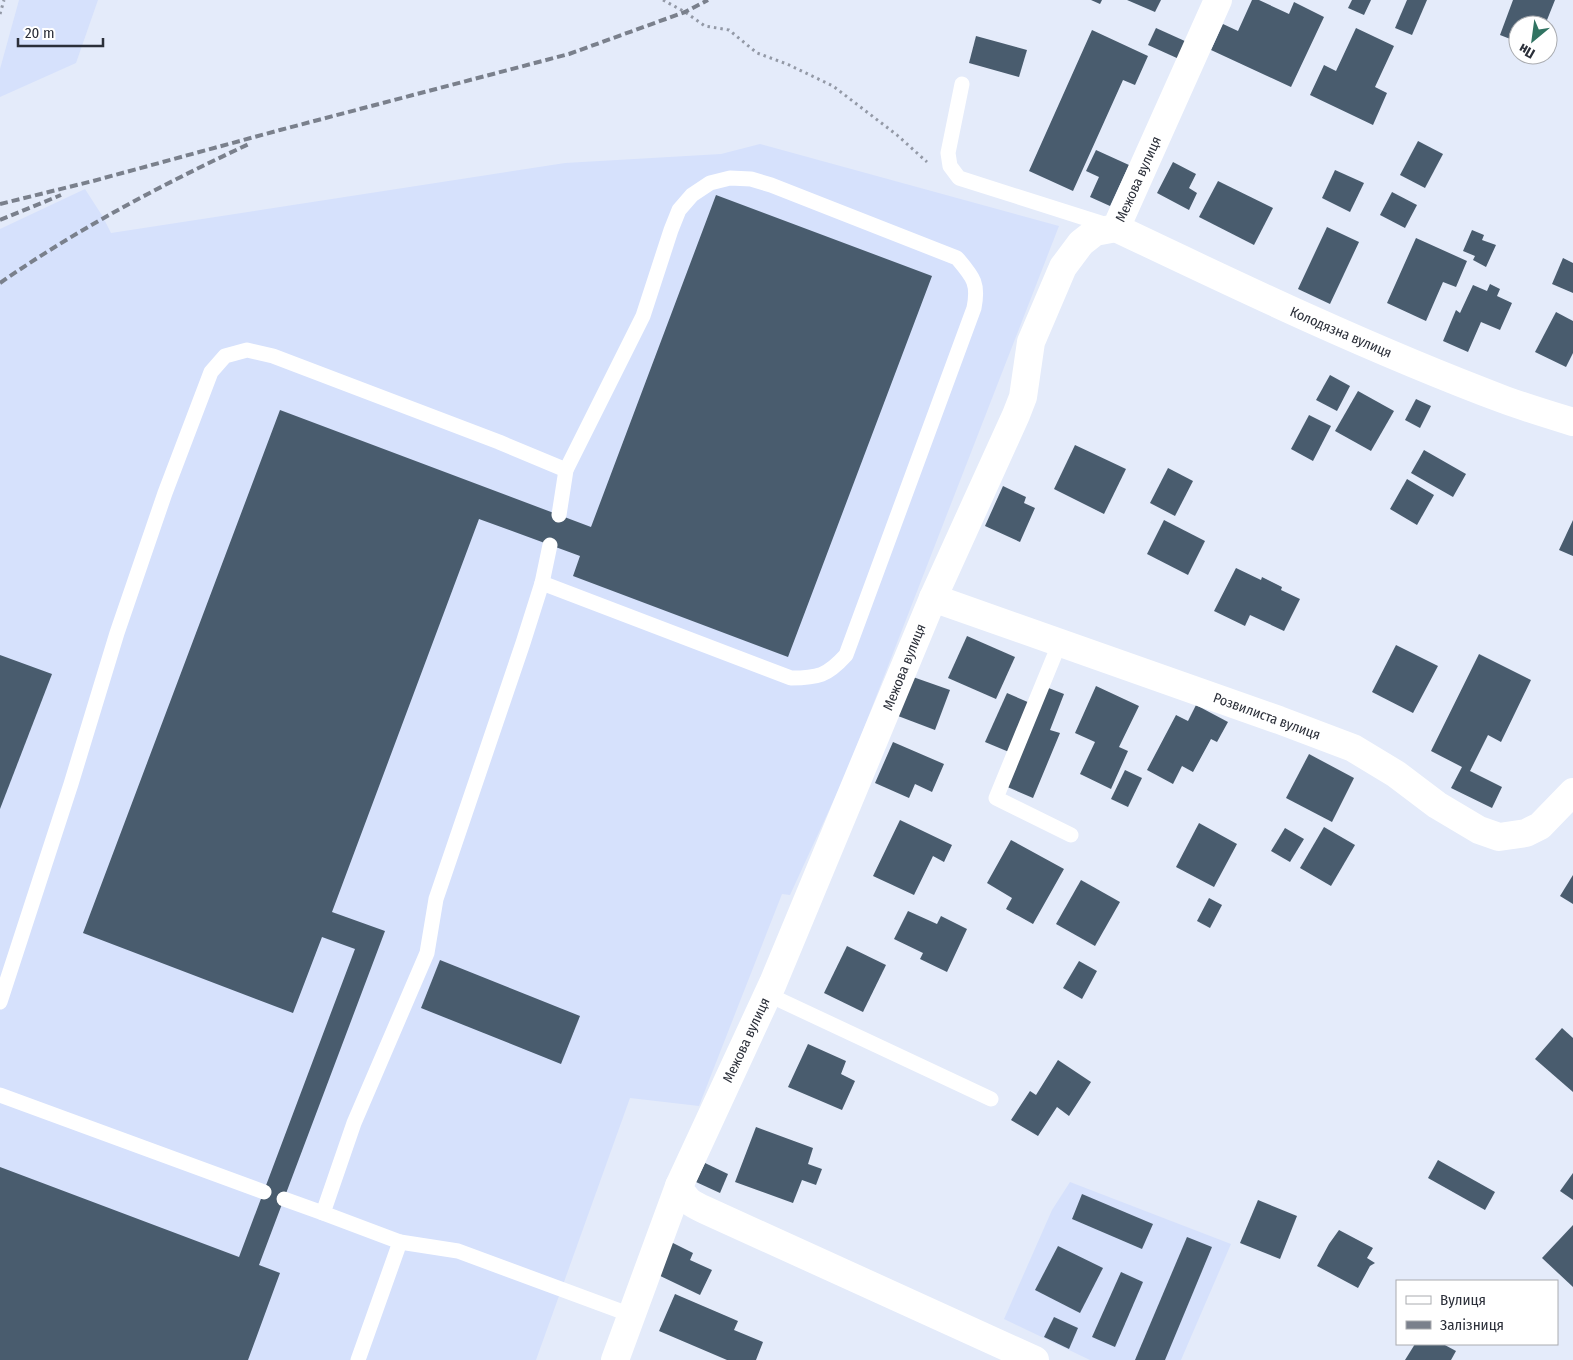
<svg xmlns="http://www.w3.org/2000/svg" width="1573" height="1360" font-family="'Fira Sans Condensed',sans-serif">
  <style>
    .built { fill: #d6e1fc }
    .building { fill: #495c6e }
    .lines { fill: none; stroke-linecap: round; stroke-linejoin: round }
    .path { stroke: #9399a6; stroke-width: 3; stroke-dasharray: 2.5 4; stroke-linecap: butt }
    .lane { stroke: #fff; stroke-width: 15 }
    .street { stroke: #fff; stroke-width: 28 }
    .rail { stroke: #7a808c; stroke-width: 4; stroke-dasharray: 8 4; stroke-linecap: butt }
    .labels { text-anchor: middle; stroke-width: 5; stroke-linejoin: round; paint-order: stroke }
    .street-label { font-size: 14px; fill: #2b2f39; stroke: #fff }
  </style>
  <rect width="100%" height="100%" fill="#e4ebfa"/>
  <g class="built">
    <path d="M19,0H98L76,63L0,97V69Z"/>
    <path d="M760,144L1059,226L848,769L790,895L782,894L699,1106L630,1098L536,1360H0V229L85,189L103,217L111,233L565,163L721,154Z"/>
    <path d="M1070,1182L1231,1244L1181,1360H1090L1004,1319L1052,1210Z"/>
  </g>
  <g class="building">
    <path d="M1091,0H1102L1100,4Z"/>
    <path d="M1127,0H1161L1155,12Z"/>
    <path d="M1252,0H1259L1289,14L1294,2L1324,17L1291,87L1211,50L1223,24L1238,31Z"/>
    <path d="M1352,0H1371L1364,15L1348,8Z"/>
    <path d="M1407,0H1427L1412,35L1395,28Z"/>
    <path d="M1513,0H1555L1545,25H1518V42L1500,35Z"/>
    <path d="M1156,28L1187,42L1179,59L1148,45Z"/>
    <path d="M1356,28L1394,46L1375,87L1387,93L1373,125L1310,95L1324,65L1336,71Z"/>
    <path d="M1092,30L1148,56L1135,85L1123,80L1073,191L1029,171Z"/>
    <path d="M976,36L1027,50L1019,77L969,63Z"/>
    <path d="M1418,141L1443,154L1425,188L1400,175Z"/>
    <path d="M1096,150L1129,165L1110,206L1090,197L1099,177L1086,171Z"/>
    <path d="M1173,162L1196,174L1189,188L1197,193L1189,210L1157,193Z"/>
    <path d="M1335,170L1364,183L1350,212L1322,198Z"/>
    <path d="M1218,181L1273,208L1254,245L1199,217Z"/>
    <path d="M1392,192L1417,205L1405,228L1380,215Z"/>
    <path d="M716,195L932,276L788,657L573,576L580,556L479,519L332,912L385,931L259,1265L280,1273L248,1360H0V1167L239,1257L355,949L322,937L293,1013L83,933L280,410L591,527Z"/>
    <path d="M1327,227L1359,242L1330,304L1298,289Z"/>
    <path d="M1472,230L1484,235L1482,240L1496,245L1486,267L1473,260L1475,256L1463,251Z"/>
    <path d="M1416,238L1467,261L1456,287L1443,282L1426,321L1387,303Z"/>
    <path d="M1563,258L1573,263V293L1552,284Z"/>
    <path d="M1490,284L1500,289L1497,296L1512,303L1500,330L1481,322L1468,352L1443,341L1456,310L1460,313L1473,285L1487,291Z"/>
    <path d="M1556,312L1573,321V353L1566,367L1535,352Z"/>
    <path d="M1330,375L1350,386L1337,411L1316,400Z"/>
    <path d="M1358,391L1394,411L1371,451L1335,431Z"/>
    <path d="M1416,399L1431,406L1420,428L1405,420Z"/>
    <path d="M1309,415L1331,426L1313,461L1291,449Z"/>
    <path d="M1075,445L1126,469L1104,514L1054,489Z"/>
    <path d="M1424,450L1466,474L1453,497L1411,473Z"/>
    <path d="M1168,468L1193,481L1175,516L1150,503Z"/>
    <path d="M1407,479L1434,495L1417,525L1390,509Z"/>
    <path d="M1003,486L1026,497L1024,503L1035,508L1020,542L985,526Z"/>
    <path d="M1164,520L1205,541L1188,575L1147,554Z"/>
    <path d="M1573,520V556L1559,550Z"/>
    <path d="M1236,568L1261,580L1262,577L1282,587L1281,590L1300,599L1284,631L1250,615L1245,626L1214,611Z"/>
    <path d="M967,636L1015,657L996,699L948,678Z"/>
    <path d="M1396,645L1438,666L1413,713L1372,692Z"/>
    <path d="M1479,654L1531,680L1501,742L1488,735L1470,771L1502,787L1492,808L1451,788L1462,767L1431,751Z"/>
    <path d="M0,655L52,674L0,809Z"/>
    <path d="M913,677L950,690L935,730L898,716Z"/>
    <path d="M1096,686L1139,706L1119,747L1128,751L1111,789L1080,774L1095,742L1075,733Z"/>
    <path d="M1046,687L1064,694L1050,730L1060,733L1033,798L1005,786Z"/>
    <path d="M1007,693L1030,703L1009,752L985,742Z"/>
    <path d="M1196,705L1228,722L1217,742L1211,739L1193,772L1182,766L1173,784L1147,770L1176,715L1188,721Z"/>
    <path d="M893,742L944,764L932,792L915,784L909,798L875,783Z"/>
    <path d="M1309,754L1354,778L1332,822L1286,798Z"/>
    <path d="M1125,770L1142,778L1128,807L1111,799Z"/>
    <path d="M900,820L952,845L944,862L933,856L914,895L873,876Z"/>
    <path d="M1199,823L1237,844L1214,887L1176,867Z"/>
    <path d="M1324,827L1355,845L1331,886L1300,868Z"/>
    <path d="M1285,828L1304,839L1290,862L1271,851Z"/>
    <path d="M1011,840L1064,869L1033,924L1006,909L1012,898L987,883Z"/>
    <path d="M1573,875V904L1560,896Z"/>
    <path d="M1081,880L1120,902L1095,946L1056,924Z"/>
    <path d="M1209,898L1222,905L1210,928L1197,921Z"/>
    <path d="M908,911L937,924L941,916L967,929L947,972L920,959L923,953L894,939Z"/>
    <path d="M847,946L886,965L863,1012L824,993Z"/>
    <path d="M440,960L580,1016L561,1064L421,1008Z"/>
    <path d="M1079,961L1097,971L1082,999L1063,988Z"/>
    <path d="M1562,1028L1573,1038V1092L1535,1059Z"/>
    <path d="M808,1044L846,1061L841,1074L855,1081L842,1110L788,1087Z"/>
    <path d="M1058,1060L1091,1082L1069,1116L1057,1107L1038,1136L1011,1120L1030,1091L1036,1095Z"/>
    <path d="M756,1127L813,1148L808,1164L822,1169L816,1185L802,1180L793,1203L735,1182Z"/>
    <path d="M1438,1160L1495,1192L1485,1210L1428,1178Z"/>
    <path d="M705,1163L728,1174L720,1193L696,1182Z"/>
    <path d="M1573,1173V1200L1560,1191Z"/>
    <path d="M1082,1194L1153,1224L1142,1249L1072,1219Z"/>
    <path d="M1258,1200L1297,1216L1280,1259L1240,1243Z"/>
    <path d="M1573,1225V1287L1542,1258Z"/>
    <path d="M1339,1230L1373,1248L1367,1258L1375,1263L1370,1266L1358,1288L1317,1266L1329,1244Z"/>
    <path d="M1187,1237L1212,1247L1165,1360H1135Z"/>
    <path d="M669,1241L693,1253L690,1260L712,1270L700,1295L654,1273Z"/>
    <path d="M1058,1246L1103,1268L1080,1313L1035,1290Z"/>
    <path d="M1121,1272L1143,1282L1115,1347L1092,1337Z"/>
    <path d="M675,1294L738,1321L734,1330L763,1342L756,1360H727L659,1331Z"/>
    <path d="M1054,1317L1078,1328L1069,1349L1044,1337Z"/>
    <path d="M1415,1344H1443L1456,1351L1451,1360H1405Z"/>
  </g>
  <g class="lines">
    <g class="path">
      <path d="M663,0L685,12L705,26L729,30L757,53L787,64L833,86L897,135L927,162"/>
      <path d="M0,14L4,0"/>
    </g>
    <g class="lane">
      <path d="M962,84L948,153L950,166L959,178L1110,226"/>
      <path d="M542,583L791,678C818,678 827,676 846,655L974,308C979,283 973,277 957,258L771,185L751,179L730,178L710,183L692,195L679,210L671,230L643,316L566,470L559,515"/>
      <path d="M1060,642L996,798L1071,835"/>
      <path d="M767,994L991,1099"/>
      <path d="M0,1002L71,784L117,633L165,493L211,372L225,356L247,350L273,356L499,442L566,470"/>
      <path d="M0,1095L264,1192"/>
      <path d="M284,1199L323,1213"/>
      <path d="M400,1242L323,1213L354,1123L427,953L436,899L523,643L542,583L550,545"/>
      <path d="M358,1360L400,1242L458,1251L631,1315"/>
    </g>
    <g class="street">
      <path d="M1116,228C1244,289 1372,350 1505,400C1527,408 1550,415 1573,422"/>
      <path d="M933,598L1279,720L1353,748L1396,774L1437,805L1479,830L1499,837L1526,833L1540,826L1573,792"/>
      <path d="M679,1186C684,1200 692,1204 705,1210L1035,1360"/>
      <path d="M615,1360L679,1186L773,983L933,598L1016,415L1023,397L1031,342L1063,267L1081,243L1095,232L1116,228L1218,0"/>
    </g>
    <g class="rail">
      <path d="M0,204L93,181L280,130L569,54L685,12L708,0"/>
      <path d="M0,220L61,195"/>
      <path d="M0,283C79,228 163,184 251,143"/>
    </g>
  </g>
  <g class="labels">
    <g class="street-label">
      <text transform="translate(1138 179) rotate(-66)" y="5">Межова вулиця</text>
      <text transform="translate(1341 332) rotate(23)" y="5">Колодязна вулиця</text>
      <text transform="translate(904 667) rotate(-68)" y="5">Межова вулиця</text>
      <text transform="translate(1267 716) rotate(20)" y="5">Розвилиста вулиця</text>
      <text transform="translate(746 1040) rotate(-65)" y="5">Межова вулиця</text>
    </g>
  </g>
  <rect x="1396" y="1280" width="162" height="65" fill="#ffffff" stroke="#aaacb0"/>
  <rect x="1406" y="1296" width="25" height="8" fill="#ffffff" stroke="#aaacb0"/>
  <text x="1440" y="1305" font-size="15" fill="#2b2f39">Вулиця</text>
  <rect x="1406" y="1321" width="25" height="8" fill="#7a808c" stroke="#aaacb0"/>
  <text x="1440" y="1330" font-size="15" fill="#2b2f39">Залізниця</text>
  <g transform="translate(1533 40) rotate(209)"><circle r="24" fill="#ffffff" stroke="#aaacb0"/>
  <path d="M0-4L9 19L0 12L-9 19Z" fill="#317362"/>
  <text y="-8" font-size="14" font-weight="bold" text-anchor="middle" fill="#2b2f39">Пн</text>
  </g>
  <path d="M18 38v8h85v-8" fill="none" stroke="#2b2f39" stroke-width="2.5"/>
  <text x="25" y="38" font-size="15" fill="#2b2f39" stroke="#ffffff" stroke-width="4" paint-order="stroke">20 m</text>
</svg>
